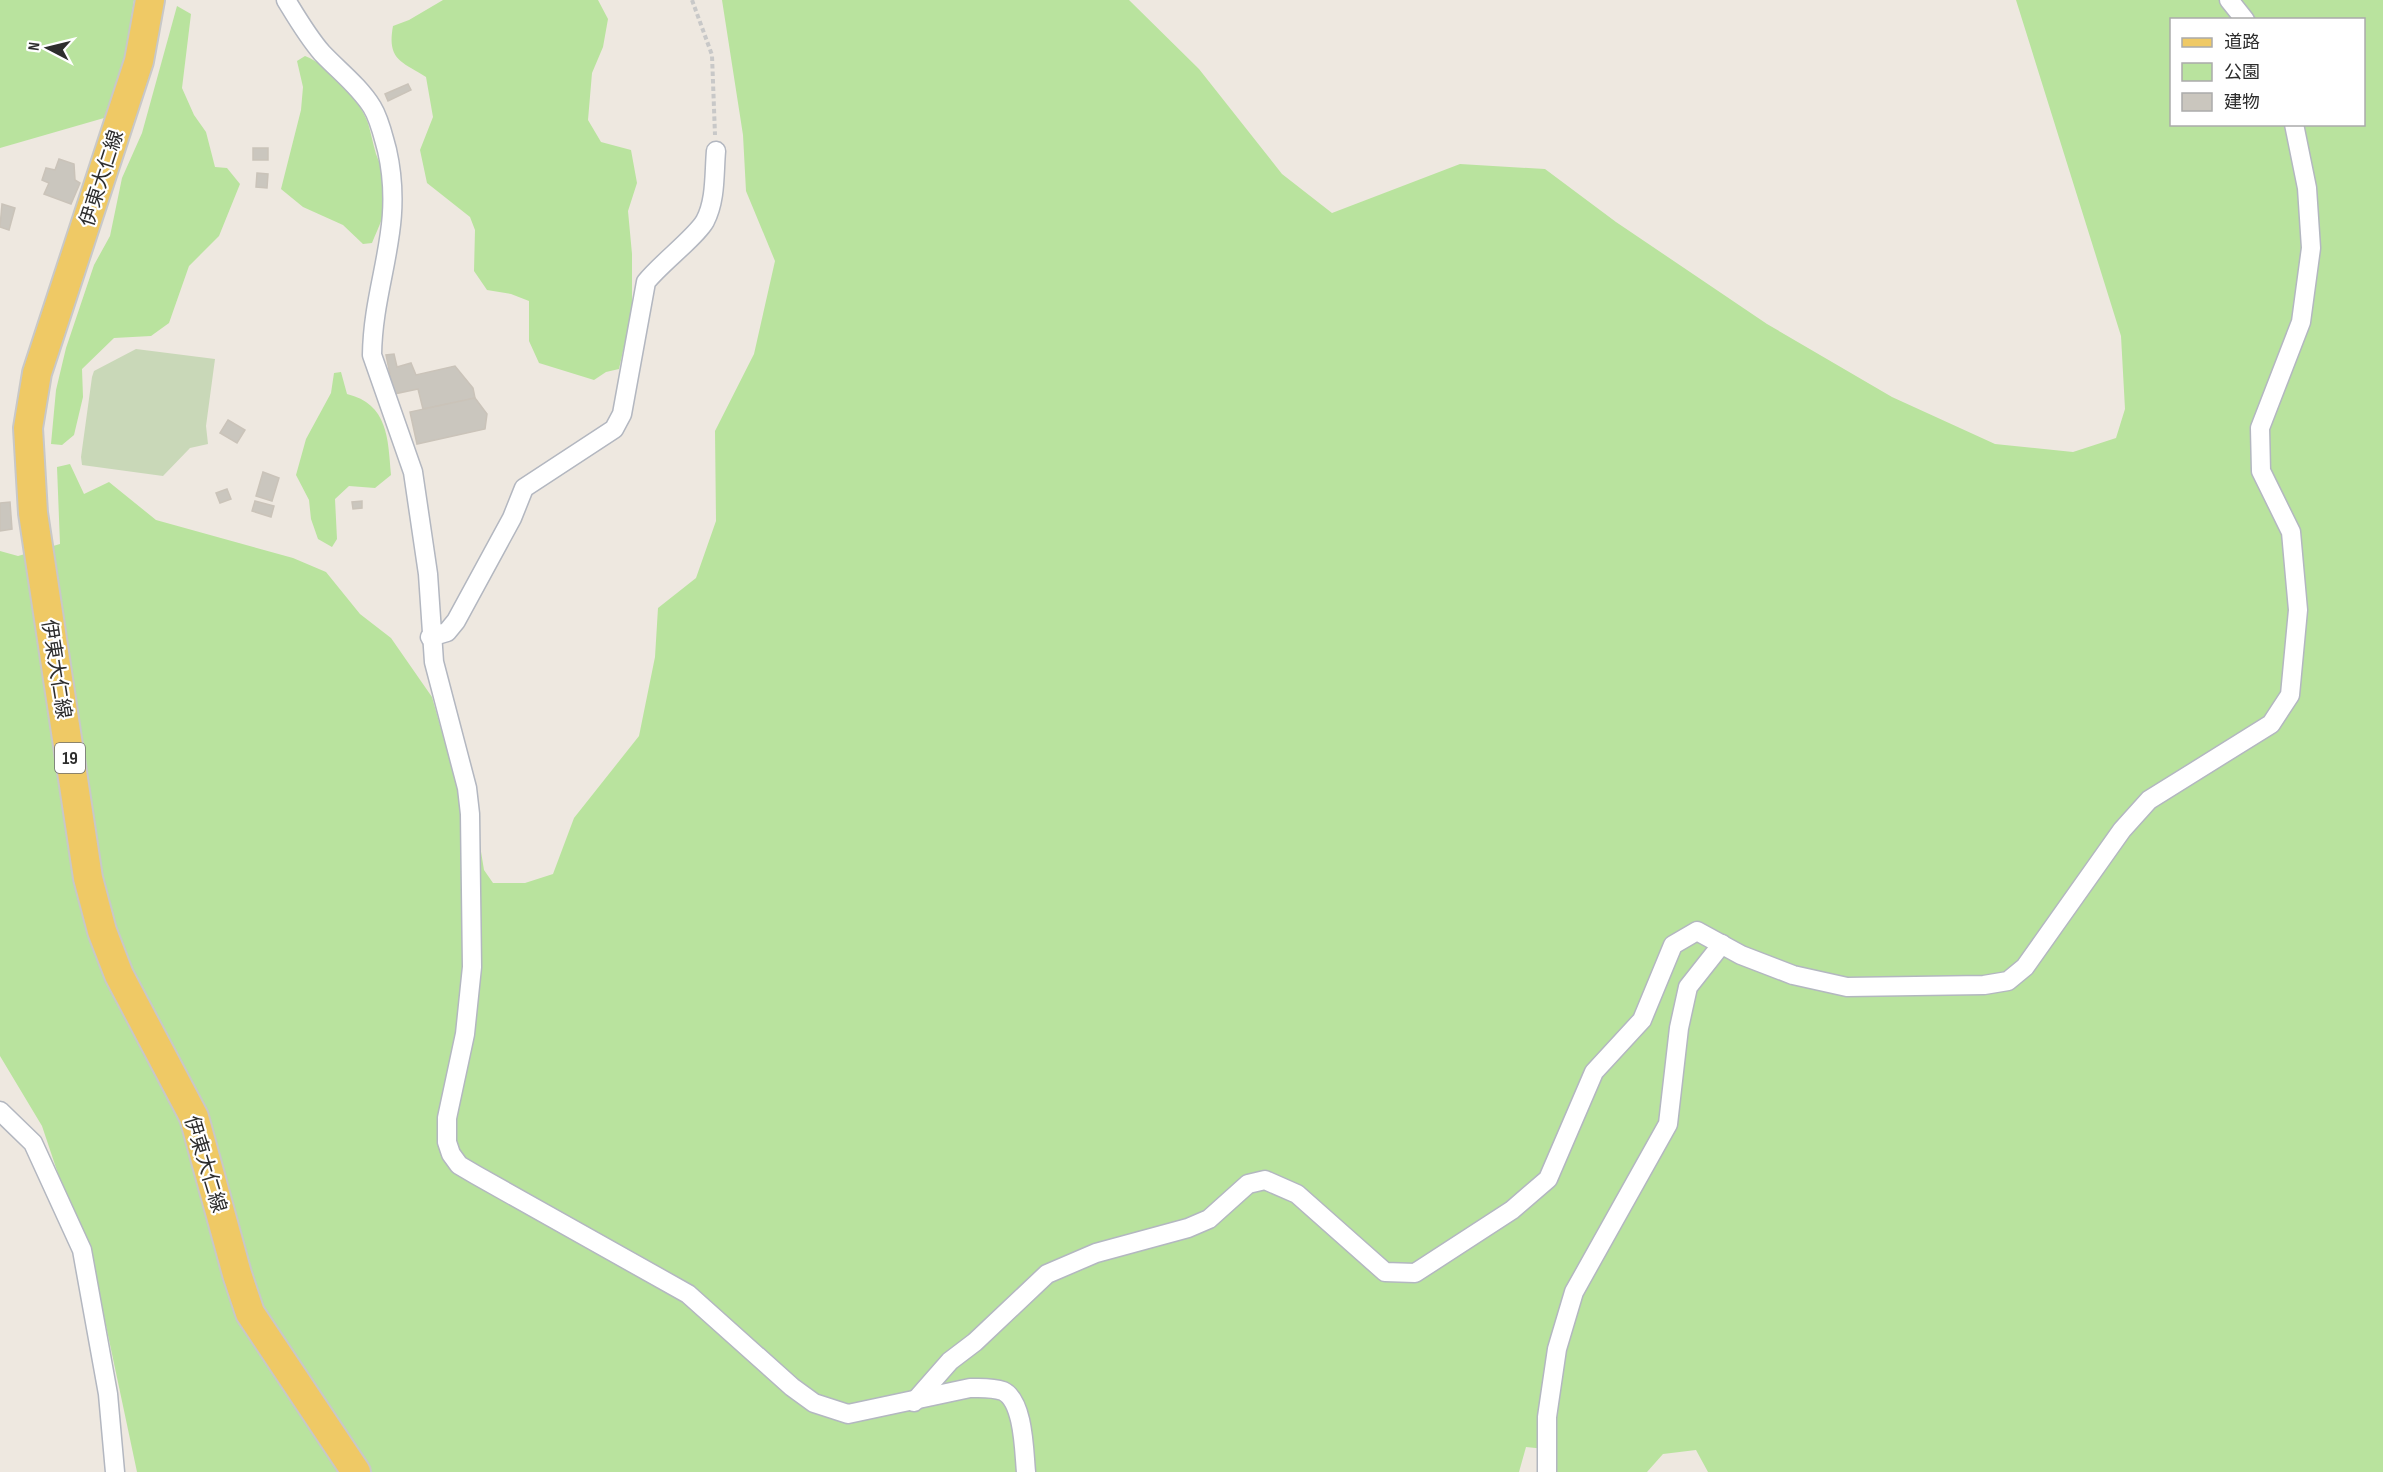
<svg xmlns="http://www.w3.org/2000/svg" width="2383" height="1472" font-family="'Sofia Sans Condensed','Noto Sans JP',sans-serif">
  <style>
    .green { fill: #b9e39e; fill-rule: evenodd }
    .cemetery { fill: #c9d8b8 }
    .building { fill: #cac6be; stroke: #cac3b9; stroke-width: 1.5 }
    .lines { fill: none; stroke-linecap: round; stroke-linejoin: round }
    .street-casing { stroke: #b3b7c0; stroke-width: 21 }
    .primary-casing { stroke: #c8c8c8; stroke-width: 32 }
    .path { stroke: #c8c8c8; stroke-width: 4; stroke-dasharray: 4.5 3; stroke-linecap: butt }
    .street { stroke: #fff; stroke-width: 18 }
    .primary { stroke: #efc965; stroke-width: 28 }
    .labels { text-anchor: middle; stroke-width: 4.5; stroke-linejoin: round; paint-order: stroke }
    .shield { fill: #fff; stroke: #6c6c6c; stroke-width: 1.5 }
    .shield-label { font-size: 18px; font-weight: bold; fill: #2d2d2d }
    .street-label { font-size: 20px; fill: #2d2d2d; stroke: #fff }
  </style>
  <rect width="100%" height="100%" fill="#eee8e0"/>
  <g class="green">
    <path d="M0,0H134L124,64L104,118L0,148Z"/>
    <path d="M443,0H598L608,19L603,47L592,73L588,120L601,142L631,150L637,183L628,211L632,254V311L619,369L606,372L594,380L539,363L529,341V301L511,294L487,290L474,271L475,230L470,217L427,183L420,150L433,117L426,77C400,61 387,59 393,26L409,20Z"/>
    <path d="M722,0H1129L1199,69L1282,174L1332,213L1460,164L1545,169L1616,222L1767,324L1892,397L1995,444L2073,452L2116,438L2125,409L2121,336L2016,0H2383V1472H1708L1696,1450L1663,1454L1647,1472H1557L1555,1450L1526,1447L1519,1472H137L101,1302L42,1126L0,1056V551L18,556L60,544L57,467L70,464L84,494L109,482L156,520L293,558L326,572L360,614L391,638L432,697L445,743L476,821L484,870L493,883H525L553,874L574,818L639,736L655,657L658,608L696,578L716,521L715,431L754,354L775,261L746,191L743,135ZM2172,20H2364V124H2172Z"/>
    <path d="M177,6L191,14L182,88L194,115L206,132L215,167L227,168L240,184L219,236L189,266L169,323L151,336L114,338L82,369L83,397L74,435L62,445L51,444L56,390L66,348L94,265L110,236L122,178L142,133Z"/>
    <path d="M305,56C330,66 358,96 368,123C371,133 373,144 376,154C381,168 388,179 387,194C387,211 378,228 372,243L363,244L343,225L303,207L281,189L301,110L303,87L297,61Z"/>
    <path d="M341,372L347,394C388,404 388,438 391,475L375,488L349,486L335,499L337,539L332,547L318,539L311,519L309,500L296,475L306,439L331,393L334,373Z"/>
  </g>
  <path class="cemetery" d="M136,349L215,359L206,426L208,444L190,448L163,476L82,465L81,457L92,377L94,371Z"/>
  <g class="building">
    <path d="M408,84L411,90L388,101L385,94Z"/>
    <rect x="253" y="148" width="15" height="12"/>
    <path d="M59,159L74,164L75,180L80,183L71,204L44,194L49,183L42,180L46,168L55,170Z"/>
    <path d="M257,173L268,174L267,188L256,187Z"/>
    <path d="M2,204L15,208L9,230L0,227Z"/>
    <path d="M394,354L397,367L411,363L416,375L455,366L473,388L475,398L423,409L418,389L394,394L386,355Z"/>
    <path d="M475,398L487,414L485,429L417,444L410,412Z"/>
    <path d="M228,420L245,430L237,443L220,433Z"/>
    <path d="M263,472L279,478L272,501L256,496Z"/>
    <path d="M227,489L231,499L220,503L216,493Z"/>
    <path d="M255,501L274,506L271,517L252,511Z"/>
    <path d="M362,501V508L353,509L352,502Z"/>
    <path d="M10,502L12,529L0,531V503Z"/>
  </g>
  <g class="lines">
    <g class="street-casing">
      <g id="street">
        <path d="M286,0C297,18 308,37 322,53C339,71 359,86 372,107C380,120 383,136 387,150C405,229 373,281 372,355L413,472L428,574L434,662L467,788L470,814L472,967L465,1034L447,1118V1142L451,1154L459,1165L476,1175L688,1294L792,1387L814,1403L848,1414L970,1388C981,1388 992,1387 1003,1391C1024,1401 1024,1452 1026,1472"/>
        <path d="M2229,0L2245,20"/>
        <path d="M430,637L447,632L456,621L512,518L524,488L614,429L622,414L646,282C660,264 696,237 705,221C716,200 714,174 716,151"/>
        <path d="M0,1111L33,1143L82,1250L108,1394L115,1472"/>
        <path d="M914,1402L950,1361L975,1342L1047,1274L1096,1253L1188,1228L1209,1219L1248,1184L1265,1180L1297,1194L1385,1272L1415,1273L1512,1210L1548,1179L1594,1072L1642,1020L1673,945L1697,931L1741,955L1793,975L1847,987L1984,985L2008,981L2025,967L2122,830L2149,800L2271,724L2290,695L2298,610L2291,532L2261,471L2260,428L2301,322L2311,248L2307,188L2294,124"/>
        <path d="M1547,1472V1417L1557,1349L1574,1292L1668,1124L1679,1028L1688,987L1722,944"/>
      </g>
    </g>
    <g class="primary-casing">
      <path id="primary" d="M150,0L139,61L37,373L28,428L33,513L88,878L102,931L119,975L194,1117L237,1274L250,1313L356,1472"/>
    </g>
    <path class="path" d="M692,0L712,55L715,135"/>
    <use href="#street" class="street"/>
    <use href="#primary" class="primary"/>
  </g>
  <g class="labels">
    <rect class="shield" x="55" y="743" width="30" height="30" rx="4.5"/>
    <g class="shield-label">
      <text x="70" y="764">19</text>
    </g>
    <g class="street-label">
      <text transform="translate(101 178) rotate(-72)" y="7">伊東大仁線</text>
      <text transform="translate(57 669) rotate(81)" y="7">伊東大仁線</text>
      <text transform="translate(206 1164) rotate(73)" y="7">伊東大仁線</text>
    </g>
  </g>
  <rect x="2170" y="18" width="195" height="108" fill="#ffffff" stroke="#ababab" stroke-width="1.5"/>
  <rect x="2182" y="38" width="30" height="9" fill="#efc965" stroke="#ababab" stroke-width="1.5"/>
  <text x="2224" y="48" font-size="18" fill="#2d2d2d">道路</text>
  <rect x="2182" y="63" width="30" height="18" fill="#b9e39e" stroke="#ababab" stroke-width="1.5"/>
  <text x="2224" y="78" font-size="18" fill="#2d2d2d">公園</text>
  <rect x="2182" y="93" width="30" height="18" fill="#cac6be" stroke="#ababab" stroke-width="1.5"/>
  <text x="2224" y="108" font-size="18" fill="#2d2d2d">建物</text>
  <g transform="translate(48 48) rotate(277)" stroke="#ffffff" stroke-width="4.5" paint-order="stroke">
  <path d="M0-4.5L10 22L0 15L-10 22Z" fill="#2d2d2d"/>
  <text y="-9" font-size="16" font-weight="bold" text-anchor="middle" fill="#2d2d2d">N</text>
  </g>
</svg>
